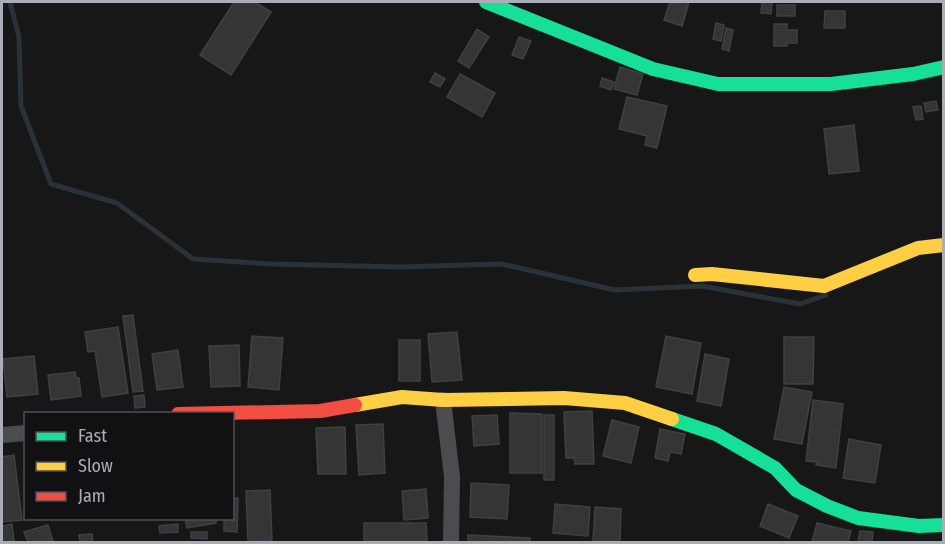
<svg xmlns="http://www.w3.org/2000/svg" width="945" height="544" font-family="'Fira Sans Condensed',sans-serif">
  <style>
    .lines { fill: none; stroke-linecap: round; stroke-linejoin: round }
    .stream { stroke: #2a3239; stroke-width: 5 }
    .building { fill: #353536; stroke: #3f4043; stroke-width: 1.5 }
    .street { stroke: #4b4c50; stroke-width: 16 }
    .fast { stroke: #16e098; stroke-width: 14 }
    .slow { stroke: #ffcf43; stroke-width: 14 }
    .jam { stroke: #f24e42; stroke-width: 14 }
  </style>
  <rect width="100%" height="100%" fill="#171717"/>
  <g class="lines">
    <path class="stream" d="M10,2L19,37L21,106L51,184L117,203L193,259L270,264L400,267L502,264L615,290L702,286L800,304L826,295"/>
  </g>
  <g class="building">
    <path d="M234,2H255L271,12L231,75L200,55Z"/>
    <path d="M670,2H689L682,26L664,20Z"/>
    <path d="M762,2H772L771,14L761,13Z"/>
    <rect x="777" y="5" width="18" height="11"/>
    <path d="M825,11H845V28H824Z"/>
    <path d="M716,23L724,25L721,41L713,39Z"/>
    <path d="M774,24H787V30H797V43H787V46H774Z"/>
    <path d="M726,28L733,30L729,51L722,49Z"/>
    <path d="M477,29L489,37L469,68L458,61Z"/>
    <path d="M519,37L531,41L523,59L512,55Z"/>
    <path d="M620,67L643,74L637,95L614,89Z"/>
    <path d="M435,73L445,79L440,87L430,82Z"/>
    <path d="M460,74L495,93L482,117L447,97Z"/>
    <path d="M602,78L614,82L611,90L600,86Z"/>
    <path d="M627,97L667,106L657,148L645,145L647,136L619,129Z"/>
    <path d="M936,101L938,110L926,112L924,103Z"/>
    <path d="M921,106L923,119L916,120L913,107Z"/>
    <path d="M854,125L859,171L829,174L824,129Z"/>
    <path d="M133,315L143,391L133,392L123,316Z"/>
    <path d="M118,327L128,393L102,397L95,351L88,352L85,332Z"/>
    <path d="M457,332L462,380L432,382L428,334Z"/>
    <path d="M252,336L283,338L279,390L248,387Z"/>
    <path d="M666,336L701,343L692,394L656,387Z"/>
    <path d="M784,337H814L813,384H784Z"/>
    <rect x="399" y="340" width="21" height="41"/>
    <path d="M239,345L240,386L211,387L209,346Z"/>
    <path d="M178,350L183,387L157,390L152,354Z"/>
    <path d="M705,354L729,359L721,406L697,401Z"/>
    <path d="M34,356L38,394L7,397L3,359Z"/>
    <path d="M75,372L76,378H79L81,396L51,400L48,375Z"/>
    <path d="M784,387L812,392L802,444L774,439Z"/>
    <path d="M144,395L145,407L135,408L134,396Z"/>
    <path d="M813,400L843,404L836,468L816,465L817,462L806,461Z"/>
    <path d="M592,411L594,464H575L574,458H566L564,412Z"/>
    <path d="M510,413L542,414V473H510Z"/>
    <path d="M497,415L499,444L474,446L472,416Z"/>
    <rect x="544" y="415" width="10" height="65"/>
    <path d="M612,420L639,427L631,463L603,456Z"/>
    <path d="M383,424L385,473L359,475L356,425Z"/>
    <path d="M345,427L346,474H318L316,428Z"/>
    <path d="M660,429L685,434L681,454L670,452L668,461L655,458Z"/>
    <path d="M849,439L881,445L875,483L843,478Z"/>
    <path d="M14,455L22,520L2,522V457Z"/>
    <path d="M471,483L509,485L507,519L470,517Z"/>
    <path d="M426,489L428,518L404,520L402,491Z"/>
    <path d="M270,490L272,541L248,542L246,491Z"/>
    <path d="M232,498H238L237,532L224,531V518H232Z"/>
    <path d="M555,504L590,507L588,536L553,533Z"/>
    <path d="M768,504L798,516L789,538L760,526Z"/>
    <path d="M595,507L621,509L620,542H593Z"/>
    <path d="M185,518H216V523L187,528Z"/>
    <path d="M364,523H426L427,542H364Z"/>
    <path d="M817,523L851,531L848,542H812Z"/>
    <path d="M12,524L14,541L2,542V526Z"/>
    <path d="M178,524V532L160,533L159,526Z"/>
    <path d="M48,525L53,541L28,542L24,532Z"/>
    <path d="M860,531L873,532L872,542H858Z"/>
    <path d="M191,532H207V539L191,538Z"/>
    <path d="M92,534L93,542H80L79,535Z"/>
    <path d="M468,535L530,538V542H468Z"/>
  </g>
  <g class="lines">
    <g class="street">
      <path d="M443,400L452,477L451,542"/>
      <path d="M2,435L26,433"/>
    </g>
    <g class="fast">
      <path d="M486,2L653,69L718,84H831L913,74L944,67"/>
      <path d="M672,419L716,434L775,468L796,490L827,506L858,518L919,526L944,525"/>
    </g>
    <g class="slow">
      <path d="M695,275L712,274L824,286L918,248L944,245"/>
      <path d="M355,405L402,397L443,400L564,398L625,403L672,419"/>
    </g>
    <path class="jam" d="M178,414L320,411L355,405"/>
  </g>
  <rect width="945" height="544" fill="none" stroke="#a8adb8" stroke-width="6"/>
  <rect x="24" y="412" width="210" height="108" fill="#111113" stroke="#4d4f55" stroke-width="1.5"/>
  <rect x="36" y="432" width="30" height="9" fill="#16e098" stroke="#4d4f55" stroke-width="1.5"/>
  <text x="78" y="442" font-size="18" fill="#a8adb8">Fast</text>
  <rect x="36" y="462" width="30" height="9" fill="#ffcf43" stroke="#4d4f55" stroke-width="1.5"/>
  <text x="78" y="472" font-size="18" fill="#a8adb8">Slow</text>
  <rect x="36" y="492" width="30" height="9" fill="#f24e42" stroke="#4d4f55" stroke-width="1.5"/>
  <text x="78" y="502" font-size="18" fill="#a8adb8">Jam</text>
</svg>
